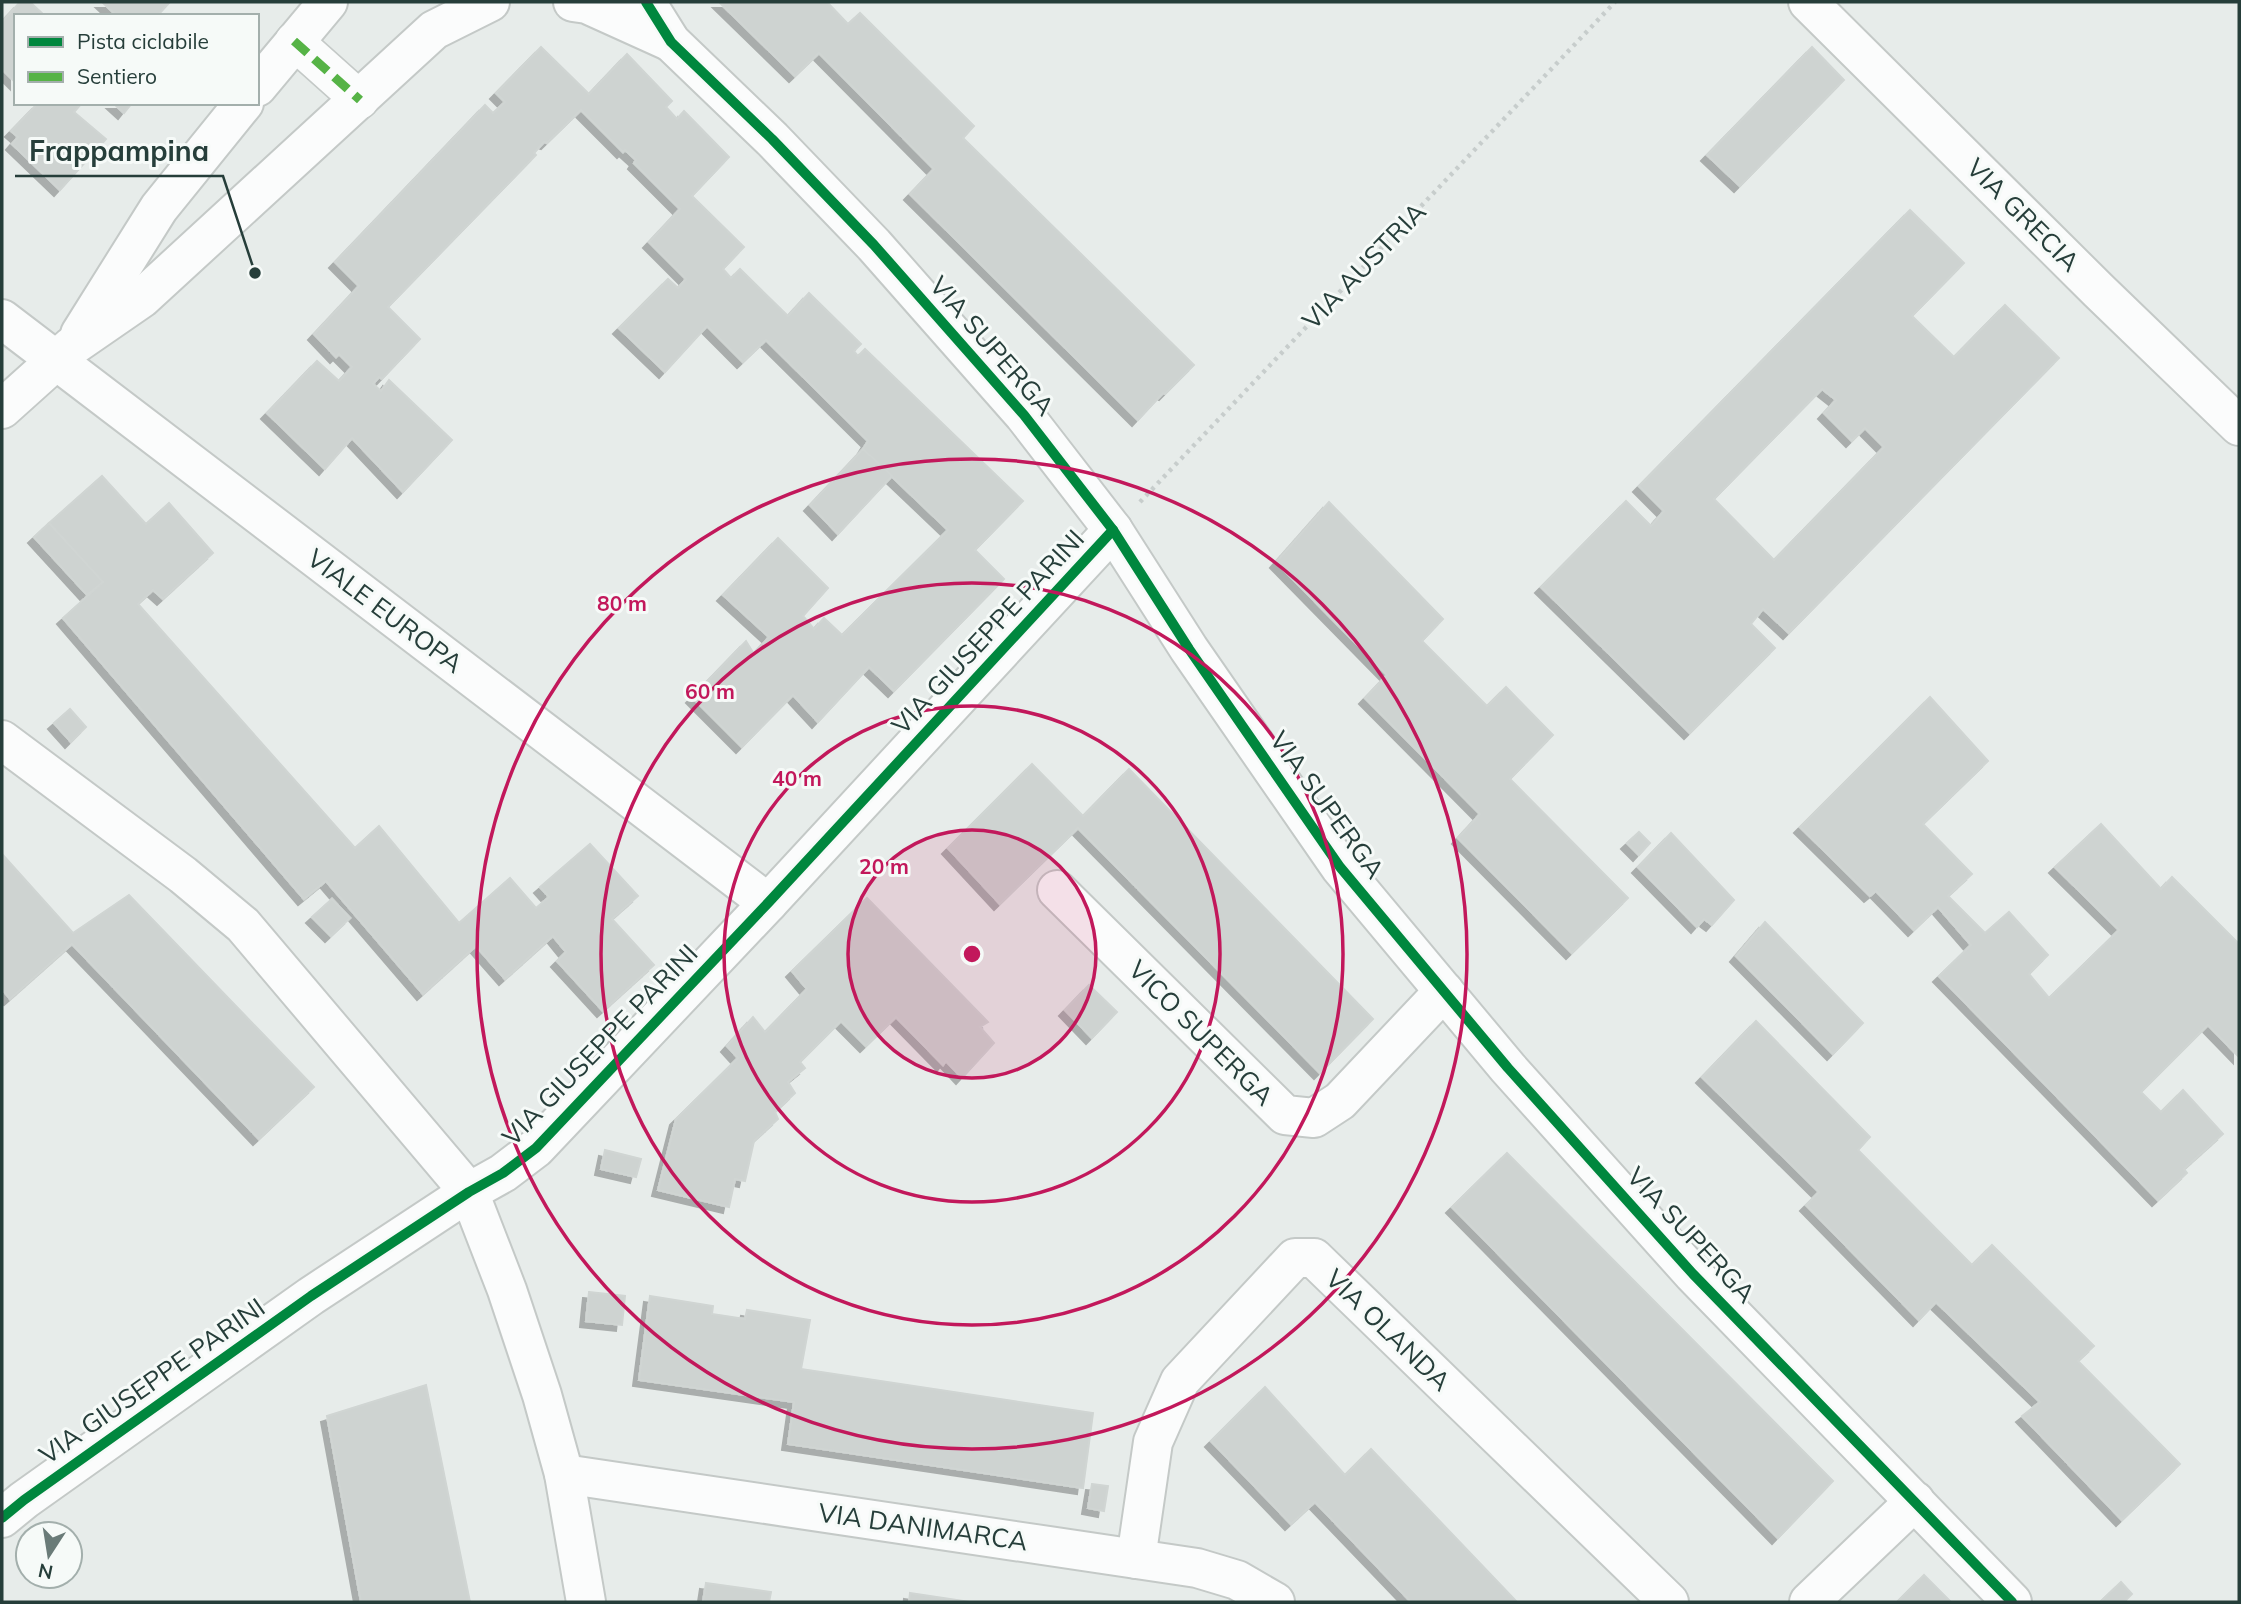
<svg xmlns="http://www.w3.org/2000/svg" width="2241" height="1604" font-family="Mulish,sans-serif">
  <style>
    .building { fill: #ced3d1; stroke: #d0d5d3; stroke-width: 2; fill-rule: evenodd; filter: url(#shadow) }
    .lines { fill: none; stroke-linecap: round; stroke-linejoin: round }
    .pedestrian-casing { stroke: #c4c9c7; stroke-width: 40 }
    .minor-casing { stroke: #c4c9c7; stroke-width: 42 }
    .tertiary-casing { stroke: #c4c9c7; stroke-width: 42 }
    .path { stroke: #c7cdcc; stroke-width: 4.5; stroke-dasharray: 3.5 5; stroke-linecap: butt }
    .pedestrian { stroke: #fbfcfc; stroke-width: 37 }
    .minor { stroke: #fbfcfc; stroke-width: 38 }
    .tertiary { stroke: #fbfcfc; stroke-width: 38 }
    .quiet { stroke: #56b346; stroke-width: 9; stroke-dasharray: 18 9; stroke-linecap: butt }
    .cycleway-casing { stroke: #f6faf8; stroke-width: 15 }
    .cycleway { stroke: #00873e; stroke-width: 10 }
    .ring { fill: none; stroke: #c2185b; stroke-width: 3.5 }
    .labels { text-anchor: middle; stroke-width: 6; stroke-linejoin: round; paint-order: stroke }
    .street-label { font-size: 26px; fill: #263e3a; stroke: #f6faf8 }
    .centre { fill: #c2185b; stroke: #f6faf8; stroke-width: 3.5 }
    .ring-label { font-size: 21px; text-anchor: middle; font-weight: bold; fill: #c2185b; stroke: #f6faf8; stroke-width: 6; stroke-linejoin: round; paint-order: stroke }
    .leader { fill: none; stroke: #263e3a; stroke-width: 2.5 }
    .callout-dot { fill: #263e3a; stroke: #f6faf8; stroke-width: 2.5 }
    .callout-label { font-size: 28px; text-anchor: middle; font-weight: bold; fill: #263e3a; stroke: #f6faf8; stroke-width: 6; stroke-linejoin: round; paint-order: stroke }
  </style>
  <defs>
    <filter id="shadow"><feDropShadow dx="-6" dy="6" stdDeviation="0" flood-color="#0004"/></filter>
  </defs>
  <rect width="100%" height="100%" fill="#e7ecea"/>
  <g class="building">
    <path d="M20,2H30L45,16H16V83L2,69V22Z"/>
    <path d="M102,2H170L157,16H117Z"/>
    <path d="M719,2H827L848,24L860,13L974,126L963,138L1194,365L1165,394L1163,393L1138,420L910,194L934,169L819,53L795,76Z"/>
    <path d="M541,47L589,94L627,54L672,101L666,107L677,119L684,111L729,157L692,196L744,247L723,269L731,278L740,269L788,316L809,293L861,344L854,351L858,356L865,349L1023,501L975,550L1004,579L894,691L869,667L818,722L793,695L742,747L692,697L746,641L754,654L769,637L723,595L778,538L828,588L803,616L814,629L824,618L842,635L948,530L863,449L868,441L766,340L743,362L707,326L665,372L619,328L668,279L678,288L686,279L649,242L680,209L634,163L636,160L625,150L623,152L581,110L547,143L544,142L534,153L536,155L388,307L420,339L382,379L379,377L373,384L381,391L389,380L452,440L403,492L352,438L325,469L267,413L317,361L339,381L352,367L339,354L336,357L314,334L359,286L335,262L485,105L493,113L505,102L496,93Z"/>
    <path d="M1812,47L1844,80L1740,186L1707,155Z"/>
    <path d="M38,103H82L74,112L106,139L60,190L12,144L18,137L11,131Z"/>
    <path d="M113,103H132L124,113Z"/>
    <path d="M1910,210L1964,263L1912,316L1954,357L2005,305L2059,358L1789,633L1763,609L1751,624L1775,648L1690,733L1541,587L1626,501L1651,526L1664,511L1639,486ZM1822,389L1836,400L1824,413L1852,441L1865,428L1884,447L1774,560L1714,499Z"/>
    <path d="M863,449L892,476L838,534L810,505Z"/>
    <path d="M102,476L146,524L169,503L213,553L163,599L153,590L138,604L355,848L379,826L459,923L510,878L536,908L549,897L540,887L590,844L638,896L612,919L654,965L603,1011L557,961L566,952L553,936L505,979L476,946L423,994L326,881L304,899L63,618L103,582L49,523Z"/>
    <path d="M1329,502L1443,619L1422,641L1487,706L1506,687L1553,735L1510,779L1628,898L1572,953L1458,838L1480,814L1365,698L1387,675L1276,562Z"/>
    <path d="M49,523L103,582L87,595L34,537Z"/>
    <path d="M1930,697L1988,761L1923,824L1972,874L1948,896L1985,933L2009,912L2048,955L2029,974L2049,998L2119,930L2055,867L2101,824L2161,889L2172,877L2239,944V1057L2208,1025L2141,1092L2161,1112L2183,1090L2223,1134L2184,1169L2187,1173L2158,1200L1939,976L1971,945L1938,907L1914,930L1876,891L1870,896L1800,827Z"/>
    <path d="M70,709L86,727L71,742L54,723Z"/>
    <path d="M1032,764L1083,816L1129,769L1373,1019L1320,1073L1078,828L1000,904L948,848Z"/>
    <path d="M1639,832L1650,843L1639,855L1627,843Z"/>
    <path d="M1671,833L1734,900L1712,925L1704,919L1697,927L1638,867Z"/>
    <path d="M2,854L73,933L129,895L314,1087L259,1139L72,944L10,999L2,989Z"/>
    <path d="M867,898L988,1022L980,1027L994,1043L962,1078L946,1061L943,1065L896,1017L866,1046L841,1021L800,1062L805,1068L788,1082L795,1093L775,1112L778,1119L754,1141L745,1181L735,1179L729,1207L658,1190L676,1119L738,1058L727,1046L753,1017L765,1032L807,989L792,971Z"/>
    <path d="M332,899L350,918L331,936L312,917Z"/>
    <path d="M1765,922L1863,1023L1833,1054L1736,956Z"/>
    <path d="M1089,985L1117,1012L1092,1038L1065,1010Z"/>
    <path d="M1756,1021L1870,1137L1858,1150L1972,1265L1992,1245L2094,1346L2078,1361L2180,1464L2122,1520L2022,1416L2040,1402L1936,1302L1919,1320L1806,1205L1819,1192L1702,1077Z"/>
    <path d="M605,1150L641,1159L636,1177L601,1169Z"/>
    <path d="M1507,1153L1833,1481L1778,1538L1452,1207Z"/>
    <path d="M589,1292L625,1296L622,1325L586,1321Z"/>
    <path d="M650,1296L713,1306L712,1314L745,1319L747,1310L810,1320L801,1369L1093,1413L1083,1488L788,1444L794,1402L639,1380Z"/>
    <path d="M426,1385L470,1602H361L327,1416Z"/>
    <path d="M1265,1387L1345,1475L1371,1449L1517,1602H1411L1315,1502L1291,1524L1211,1441Z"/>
    <path d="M1092,1484L1108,1486L1104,1511L1088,1508Z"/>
    <path d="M1924,1575L1951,1602H1897Z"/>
    <path d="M2121,1582L2132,1594L2124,1602H2100Z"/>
    <path d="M706,1583L771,1592L769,1602H703Z"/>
    <path d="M910,1593L970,1602H909Z"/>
  </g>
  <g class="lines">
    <g class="pedestrian-casing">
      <path id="pedestrian" d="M294,41L360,100"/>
    </g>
    <g class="minor-casing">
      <g id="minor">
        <path d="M1808,2L2099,291L2239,426"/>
        <path d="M2,319L768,903"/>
        <path d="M2,740L183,875L243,925L469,1192L507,1290L542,1395L564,1474L586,1602"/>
        <path d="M1057,890L1285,1115L1314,1118L1340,1101L1444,991"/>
        <path d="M564,1474L1197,1568L1237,1580L1275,1602"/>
        <path d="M2,1518L24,1500L311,1296L469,1192L503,1173L536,1148L768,903L1113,530"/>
        <path d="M1136,1559L1153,1442L1180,1381L1295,1258H1314L1669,1602"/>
        <path d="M1809,1602L1915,1501"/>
      </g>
    </g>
    <g class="tertiary-casing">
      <g id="tertiary">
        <path d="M573,2L587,4L671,42"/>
        <path d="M646,2L671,42L772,139L874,245L1024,415L1113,530L1189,649L1340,867L1508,1068L1693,1274L2012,1602"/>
        <path d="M257,87L328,2"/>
        <path d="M80,334L159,208L244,103"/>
        <path d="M2,409L71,347L142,298L434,30L490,2"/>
      </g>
    </g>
    <path class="path" d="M1140,502L1615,2"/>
    <use href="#pedestrian" class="pedestrian"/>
    <use href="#minor" class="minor"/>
    <use href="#tertiary" class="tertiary"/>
    <path class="quiet" d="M294,41L360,100"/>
    <g class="cycleway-casing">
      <g id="cycleway">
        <path d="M646,2L671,42L772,139L874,245L1024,415L1113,530L1189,649L1340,867L1508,1068L1693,1274L2012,1602"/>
        <path d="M2,1518L24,1500L311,1296L469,1192L503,1173L536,1148L768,903L1113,530"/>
      </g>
    </g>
    <use href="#cycleway" class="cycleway"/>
  </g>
  <circle cx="972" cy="954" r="124" fill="#c2185b" fill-opacity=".12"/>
  <g class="ring">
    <circle cx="972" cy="954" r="124"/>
    <circle cx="972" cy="954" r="248"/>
    <circle cx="972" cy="954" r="371"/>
    <circle cx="972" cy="954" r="495"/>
  </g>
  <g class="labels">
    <g class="street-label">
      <text transform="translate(2023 215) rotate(45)" y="9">VIA GRECIA</text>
      <text transform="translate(1364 266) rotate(-46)" y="9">VIA AUSTRIA</text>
      <text transform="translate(992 346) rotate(49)" y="9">VIA SUPERGA</text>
      <text transform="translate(385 611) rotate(37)" y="9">VIALE EUROPA</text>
      <text transform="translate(988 632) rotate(-47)" y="9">VIA GIUSEPPE PARINI</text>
      <text transform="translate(1327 805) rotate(54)" y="9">VIA SUPERGA</text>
      <text transform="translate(1201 1033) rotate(45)" y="9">VICO SUPERGA</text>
      <text transform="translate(600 1045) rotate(-46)" y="9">VIA GIUSEPPE PARINI</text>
      <text transform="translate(1691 1235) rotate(47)" y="9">VIA SUPERGA</text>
      <text transform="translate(1388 1330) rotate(44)" y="9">VIA OLANDA</text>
      <text transform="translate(152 1381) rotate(-35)" y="9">VIA GIUSEPPE PARINI</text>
      <text transform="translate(923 1527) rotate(8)" y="9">VIA DANIMARCA</text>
    </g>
  </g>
  <circle cx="972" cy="954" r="10" class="centre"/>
  <g class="ring-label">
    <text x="622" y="611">80 m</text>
    <text x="710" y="699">60 m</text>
    <text x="797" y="786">40 m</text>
    <text x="884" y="874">20 m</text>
  </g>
  <path class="leader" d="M255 273L223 176H15"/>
  <circle class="callout-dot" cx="255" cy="273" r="7"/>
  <g class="callout-label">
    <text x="119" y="161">Frappampina</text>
  </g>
  <rect width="2241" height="1604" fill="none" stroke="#263e3a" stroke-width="7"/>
  <rect x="14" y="14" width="245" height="91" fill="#f6faf8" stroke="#a3afac" stroke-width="2"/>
  <rect x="28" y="37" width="35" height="10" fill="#00873e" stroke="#a3afac" stroke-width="2"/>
  <text x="77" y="49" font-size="21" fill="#263e3a">Pista ciclabile</text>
  <rect x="28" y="72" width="35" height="10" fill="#56b346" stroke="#a3afac" stroke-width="2"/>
  <text x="77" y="84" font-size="21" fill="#263e3a">Sentiero</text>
  <g transform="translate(49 1555) rotate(192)"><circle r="33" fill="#f6faf8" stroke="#a3afac" stroke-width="2"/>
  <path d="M0-5L12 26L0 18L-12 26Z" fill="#6a7b78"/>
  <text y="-10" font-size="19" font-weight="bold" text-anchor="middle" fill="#263e3a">N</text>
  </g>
</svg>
